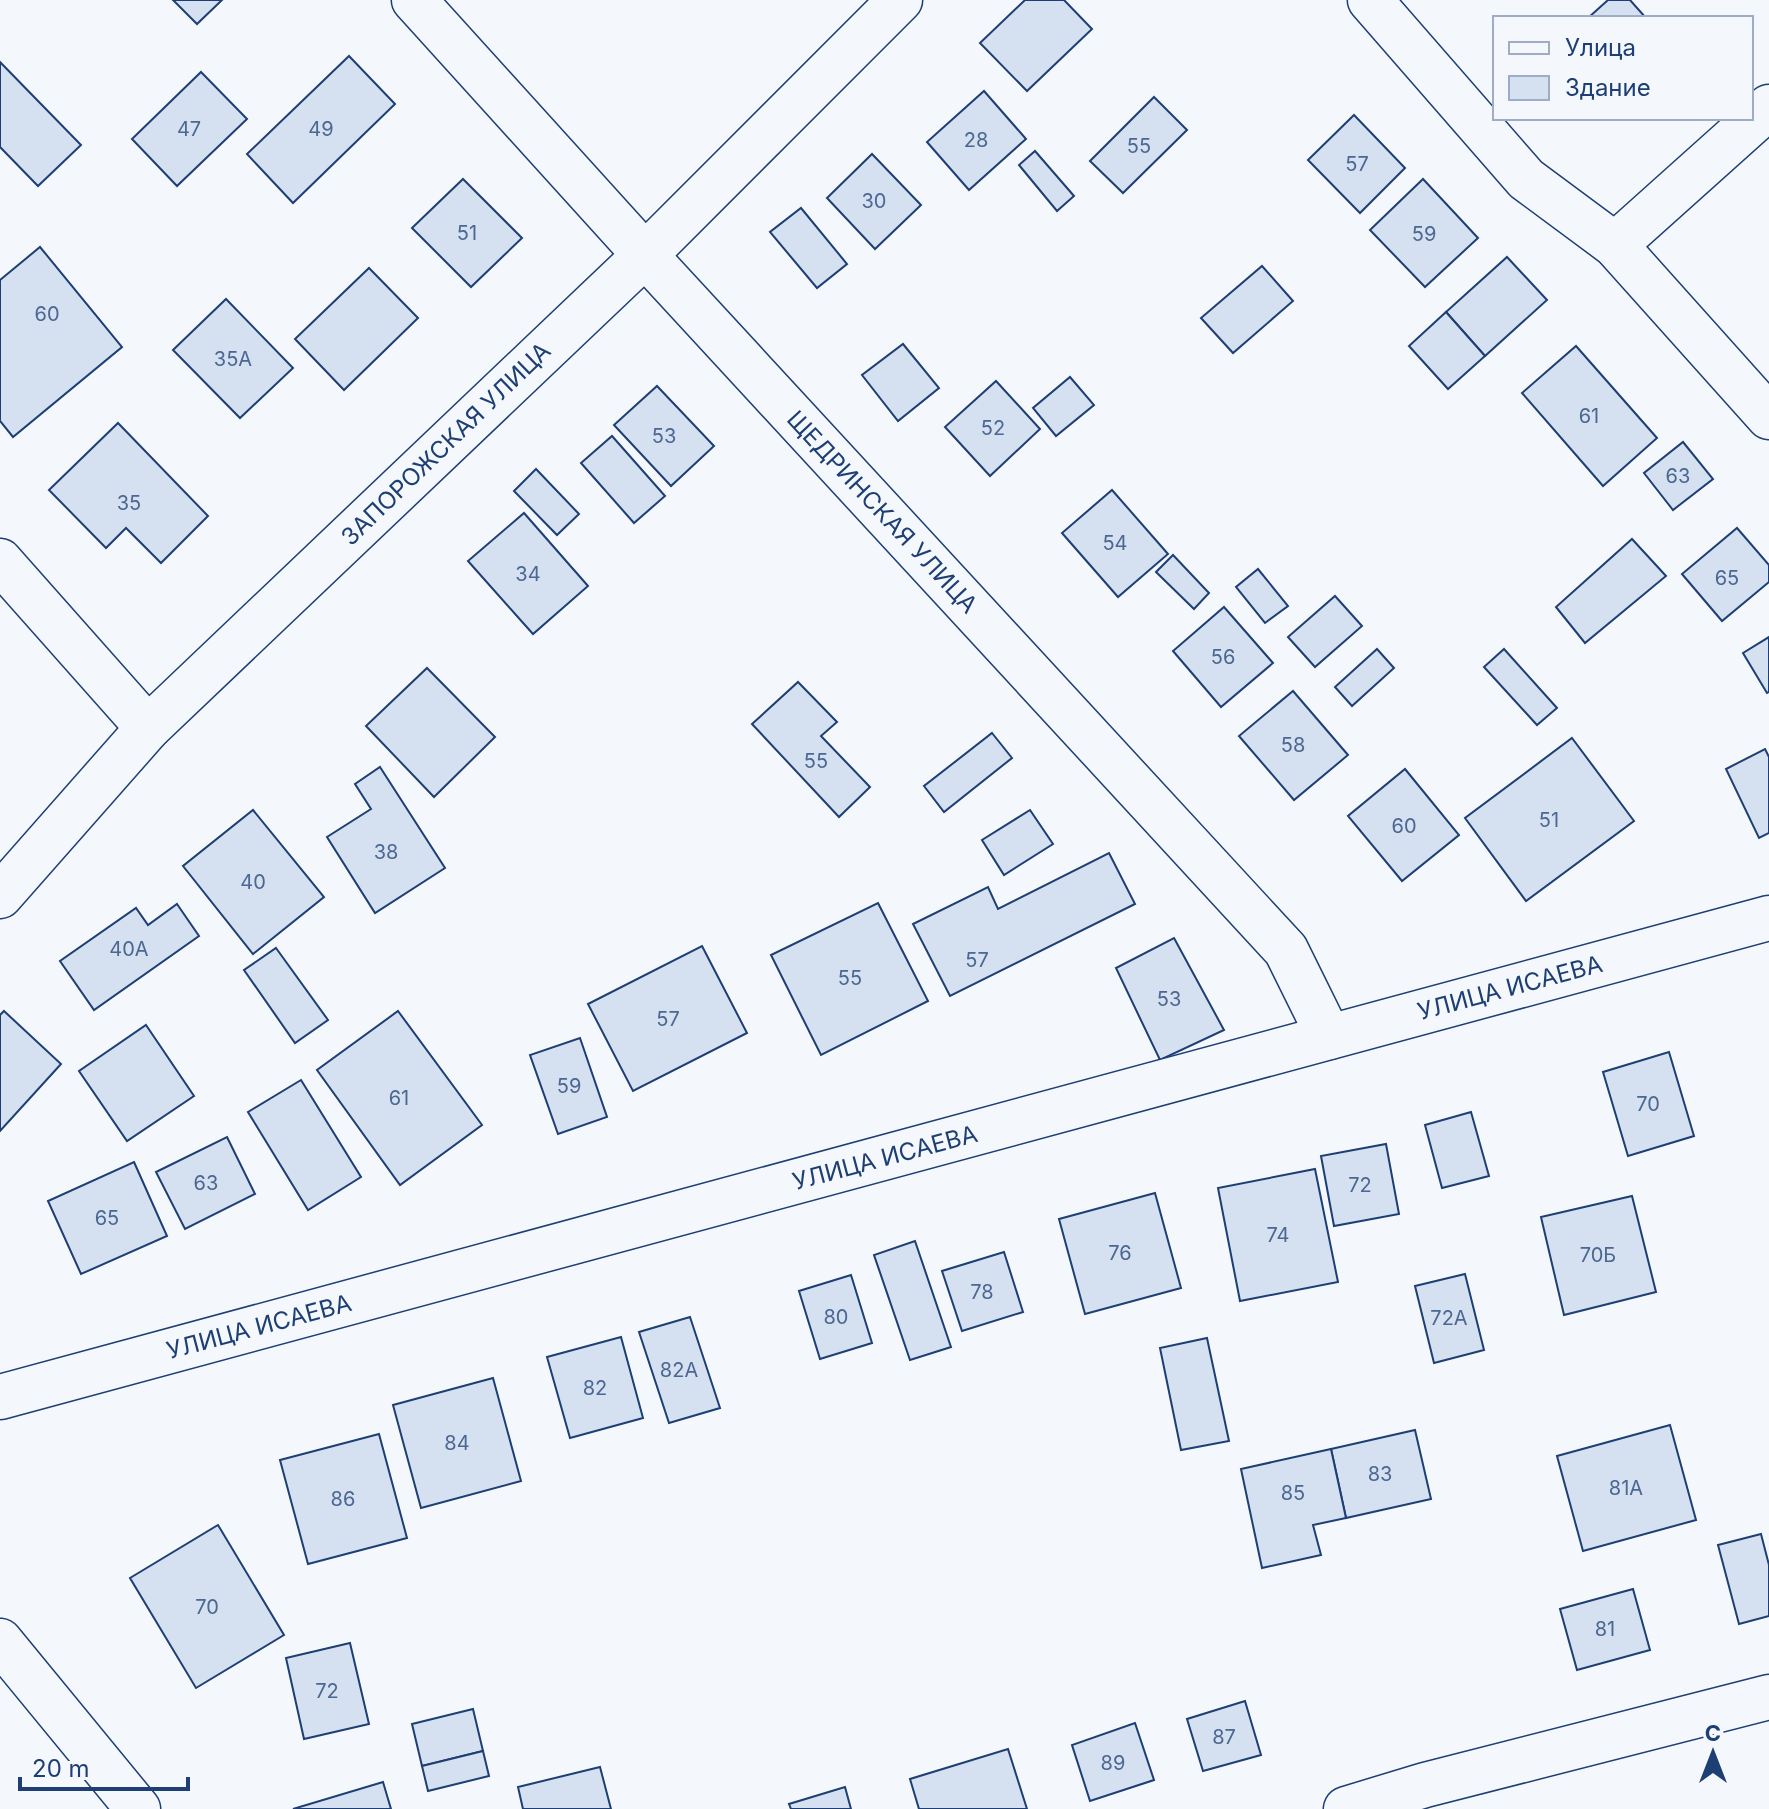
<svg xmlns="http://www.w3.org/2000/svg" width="1769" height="1809" font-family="Inter,sans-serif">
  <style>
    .building { fill: #d5e0f0; stroke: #1d3f73; stroke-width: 2 }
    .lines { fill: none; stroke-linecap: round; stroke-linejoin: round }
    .street-casing { stroke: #1d3f73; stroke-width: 47 }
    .secondary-casing { stroke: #1d3f73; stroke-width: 47 }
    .street { stroke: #f4f7fb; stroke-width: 44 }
    .secondary { stroke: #f4f7fb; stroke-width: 44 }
    .labels { text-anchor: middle; stroke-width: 6; stroke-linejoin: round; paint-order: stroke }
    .number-label { font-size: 20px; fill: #4b6792 }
    .street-label { font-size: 24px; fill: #1d3f73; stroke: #f4f7fb }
  </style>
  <rect width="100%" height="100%" fill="#f4f7fb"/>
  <g class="building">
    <path d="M173,0H222L197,24Z"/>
    <path d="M1025,0H1064L1092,29L1027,91L980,43Z"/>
    <path d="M1608,0H1630L1646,18H1588Z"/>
    <path d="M349,56L395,104L293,203L247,154Z"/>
    <path d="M0,62L81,145L38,186L0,147Z"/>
    <path d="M201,72L247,119L177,186L132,139Z"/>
    <path d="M984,91L1026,139L969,190L927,142Z"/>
    <path d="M1154,97L1187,130L1123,193L1090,161Z"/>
    <path d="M1354,115L1405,168L1360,213L1308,160Z"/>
    <path d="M1035,151L1074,196L1057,211L1019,165Z"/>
    <path d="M872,154L921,205L875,249L827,198Z"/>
    <path d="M463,179L522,238L471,287L412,228Z"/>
    <path d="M1423,179L1478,238L1425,287L1370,230Z"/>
    <path d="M801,208L847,264L817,288L770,232Z"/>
    <path d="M40,247L122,347L13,437L0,421V280Z"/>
    <path d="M1507,257L1547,300L1485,356L1446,312Z"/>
    <path d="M1262,266L1293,301L1233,353L1201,318Z"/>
    <path d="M369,268L418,318L344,390L295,339Z"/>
    <path d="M226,299L293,368L240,418L173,350Z"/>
    <path d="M1446,312L1485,356L1448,389L1409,346Z"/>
    <path d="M903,344L939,388L898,421L862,375Z"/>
    <path d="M1576,346L1657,438L1603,486L1522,393Z"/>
    <path d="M1070,377L1094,405L1056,436L1033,408Z"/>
    <path d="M996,381L1040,429L990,476L945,427Z"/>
    <path d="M657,386L714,446L671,486L614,425Z"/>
    <path d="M118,423L208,516L161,563L126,528L106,548L49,490Z"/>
    <path d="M612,436L665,496L634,523L581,463Z"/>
    <path d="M1683,442L1713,479L1673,510L1644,473Z"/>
    <path d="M536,469L579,514L557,535L514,491Z"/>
    <path d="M1112,490L1168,554L1118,597L1062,533Z"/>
    <path d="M524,513L588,586L533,634L468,561Z"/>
    <path d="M1737,528L1769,565V582L1722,621L1682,574Z"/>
    <path d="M1632,539L1666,576L1585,643L1556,607Z"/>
    <path d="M1173,555L1209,593L1194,609L1156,572Z"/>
    <path d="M1258,569L1288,606L1265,623L1236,587Z"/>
    <path d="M1335,596L1362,626L1315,667L1288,637Z"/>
    <path d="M1224,607L1273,663L1221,707L1173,651Z"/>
    <path d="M1769,637V692L1767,693L1743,653Z"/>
    <path d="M1377,649L1394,668L1352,706L1335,687Z"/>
    <path d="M1504,649L1557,708L1537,725L1484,667Z"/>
    <path d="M427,668L495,737L434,797L366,726Z"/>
    <path d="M798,682L837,722L821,736L870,787L839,817L752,724Z"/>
    <path d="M1293,691L1348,755L1294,800L1239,736Z"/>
    <path d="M992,733L1012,758L944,812L924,786Z"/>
    <path d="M1572,738L1634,821L1526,901L1465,818Z"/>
    <path d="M1765,749L1769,757V833L1759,838L1726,769Z"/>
    <path d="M380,767L445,868L375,913L327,837L371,809L355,784Z"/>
    <path d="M1405,769L1459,835L1402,881L1348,816Z"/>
    <path d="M253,810L324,897L253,954L183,866Z"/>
    <path d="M1030,810L1053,844L1004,875L982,840Z"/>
    <path d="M1109,853L1135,904L950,996L913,924L988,887L998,909Z"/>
    <path d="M878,903L928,1001L821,1055L771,955Z"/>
    <path d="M177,904L199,936L94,1010L60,961L136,908L148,925Z"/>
    <path d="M1174,938L1224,1030L1160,1060L1116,968Z"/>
    <path d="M702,946L747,1033L633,1091L588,1004Z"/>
    <path d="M276,948L328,1020L295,1043L244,970Z"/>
    <path d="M4,1011L61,1064L0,1131V1015Z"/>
    <path d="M398,1011L482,1125L400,1185L317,1070Z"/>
    <path d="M146,1025L194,1096L127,1141L79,1071Z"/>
    <path d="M580,1038L607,1117L558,1134L530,1055Z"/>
    <path d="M1669,1052L1694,1136L1628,1156L1603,1072Z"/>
    <path d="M301,1080L361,1177L308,1210L248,1112Z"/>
    <path d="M1471,1112L1489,1176L1442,1188L1425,1125Z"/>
    <path d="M227,1137L255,1194L185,1229L156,1172Z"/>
    <path d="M1386,1144L1399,1214L1334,1226L1321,1156Z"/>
    <path d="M134,1162L167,1236L81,1274L48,1201Z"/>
    <path d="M1315,1169L1338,1282L1240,1301L1218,1188Z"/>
    <path d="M1155,1193L1181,1288L1085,1314L1059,1219Z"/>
    <path d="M1632,1196L1656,1292L1564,1315L1541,1217Z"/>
    <path d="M915,1241L951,1347L910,1360L874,1255Z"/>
    <path d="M1004,1252L1023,1312L962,1331L942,1271Z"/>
    <path d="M1465,1274L1484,1350L1434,1363L1415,1286Z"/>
    <path d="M851,1275L872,1343L820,1359L799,1291Z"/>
    <path d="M690,1317L720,1408L669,1423L639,1332Z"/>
    <path d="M621,1337L643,1418L570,1438L547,1357Z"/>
    <path d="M1207,1338L1229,1441L1181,1450L1160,1348Z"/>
    <path d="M493,1378L521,1481L421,1508L393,1405Z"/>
    <path d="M1670,1425L1696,1520L1583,1551L1557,1456Z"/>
    <path d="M1415,1430L1431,1499L1346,1518L1331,1449Z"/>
    <path d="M379,1434L407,1538L308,1564L280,1460Z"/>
    <path d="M1331,1449L1346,1518L1313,1525L1321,1555L1262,1568L1241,1469Z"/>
    <path d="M218,1525L284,1635L196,1688L130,1578Z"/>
    <path d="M1761,1534L1769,1565V1616L1739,1624L1718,1545Z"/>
    <path d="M1633,1589L1650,1650L1577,1670L1560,1609Z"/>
    <path d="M350,1643L369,1724L304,1739L286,1658Z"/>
    <path d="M1245,1701L1261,1755L1203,1771L1187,1719Z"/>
    <path d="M473,1709L483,1751L422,1766L412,1724Z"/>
    <path d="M1135,1723L1154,1780L1090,1801L1072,1745Z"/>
    <path d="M1008,1749L1027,1809H919L910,1779Z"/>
    <path d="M483,1751L489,1776L428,1791L422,1766Z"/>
    <path d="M600,1767L611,1809H523L518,1787Z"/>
    <path d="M383,1782L391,1809H293Z"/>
    <path d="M845,1787L851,1809H791L789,1804Z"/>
  </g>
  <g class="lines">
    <g class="street-casing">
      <g id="street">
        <path d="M414,0L645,255L1286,950L1329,1037"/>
        <path d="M1370,0L1526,179L1615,245L1769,417"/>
        <path d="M1615,245L1769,107"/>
        <path d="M0,561L148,728"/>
        <path d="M0,896L148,728L645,255L900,0"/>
        <path d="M0,1397L1769,918"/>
        <path d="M1346,1809L1425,1785L1769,1697"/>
      </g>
    </g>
    <g class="secondary-casing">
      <path id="secondary" d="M0,1641L138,1809"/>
    </g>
    <use href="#street" class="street"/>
    <use href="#secondary" class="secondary"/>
  </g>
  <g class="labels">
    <g class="number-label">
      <text x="189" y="136">47</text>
      <text x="321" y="136">49</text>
      <text x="976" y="147">28</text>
      <text x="1139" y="153">55</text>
      <text x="1357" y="171">57</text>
      <text x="874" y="208">30</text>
      <text x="467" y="240">51</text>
      <text x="1424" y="241">59</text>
      <text x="47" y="321">60</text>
      <text x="233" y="366">35А</text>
      <text x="1589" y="423">61</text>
      <text x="993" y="435">52</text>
      <text x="664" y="443">53</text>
      <text x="1678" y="483">63</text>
      <text x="129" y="510">35</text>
      <text x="1115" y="550">54</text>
      <text x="528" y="581">34</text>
      <text x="1727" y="585">65</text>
      <text x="1223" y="664">56</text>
      <text x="1293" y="752">58</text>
      <text x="816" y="768">55</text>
      <text x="1549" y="827">51</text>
      <text x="1404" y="833">60</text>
      <text x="386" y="859">38</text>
      <text x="253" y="889">40</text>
      <text x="129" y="956">40А</text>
      <text x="977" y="967">57</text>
      <text x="850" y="985">55</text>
      <text x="1169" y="1006">53</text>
      <text x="668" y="1026">57</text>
      <text x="569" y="1093">59</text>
      <text x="399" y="1105">61</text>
      <text x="1648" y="1111">70</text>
      <text x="206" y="1190">63</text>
      <text x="1360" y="1192">72</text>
      <text x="107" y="1225">65</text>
      <text x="1278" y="1242">74</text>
      <text x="1120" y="1260">76</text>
      <text x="1598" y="1262">70Б</text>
      <text x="982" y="1299">78</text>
      <text x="836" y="1324">80</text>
      <text x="1449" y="1325">72А</text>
      <text x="679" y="1377">82А</text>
      <text x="595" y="1395">82</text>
      <text x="457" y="1450">84</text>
      <text x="1380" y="1481">83</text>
      <text x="1626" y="1495">81А</text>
      <text x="1293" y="1500">85</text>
      <text x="343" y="1506">86</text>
      <text x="207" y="1614">70</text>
      <text x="1605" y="1636">81</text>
      <text x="327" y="1698">72</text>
      <text x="1224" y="1744">87</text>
      <text x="1113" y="1770">89</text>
    </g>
    <g class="street-label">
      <text transform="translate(446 444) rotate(-44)" y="8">ЗАПОРОЖСКАЯ УЛИЦА</text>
      <text transform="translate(882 512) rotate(47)" y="8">ЩЕДРИНСКАЯ УЛИЦА</text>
      <text transform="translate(1510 988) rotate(-15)" y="8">УЛИЦА ИСАЕВА</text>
      <text transform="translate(885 1158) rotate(-15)" y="8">УЛИЦА ИСАЕВА</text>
      <text transform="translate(259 1327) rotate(-15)" y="8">УЛИЦА ИСАЕВА</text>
    </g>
  </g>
  <rect x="1493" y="16" width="260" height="104" fill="#f4f7fb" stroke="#9eadc5" stroke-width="2"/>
  <rect x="1509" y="42" width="40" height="12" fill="#f4f7fb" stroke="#9eadc5" stroke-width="2"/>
  <text x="1565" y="56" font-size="24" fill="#1d3f73">Улица</text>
  <rect x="1509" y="76" width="40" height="24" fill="#d5e0f0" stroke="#9eadc5" stroke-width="2"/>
  <text x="1565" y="96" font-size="24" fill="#1d3f73">Здание</text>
  <g transform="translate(1713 1753)" stroke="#f4f7fb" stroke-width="6" paint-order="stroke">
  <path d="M0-6L14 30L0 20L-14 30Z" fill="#1d3f73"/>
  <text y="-12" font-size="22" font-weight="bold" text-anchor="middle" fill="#1d3f73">С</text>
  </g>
  <path d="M20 1777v12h168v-12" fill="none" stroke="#1d3f73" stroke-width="4"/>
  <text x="32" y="1777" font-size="24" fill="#1d3f73" stroke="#f4f7fb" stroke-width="6" paint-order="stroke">20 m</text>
</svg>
